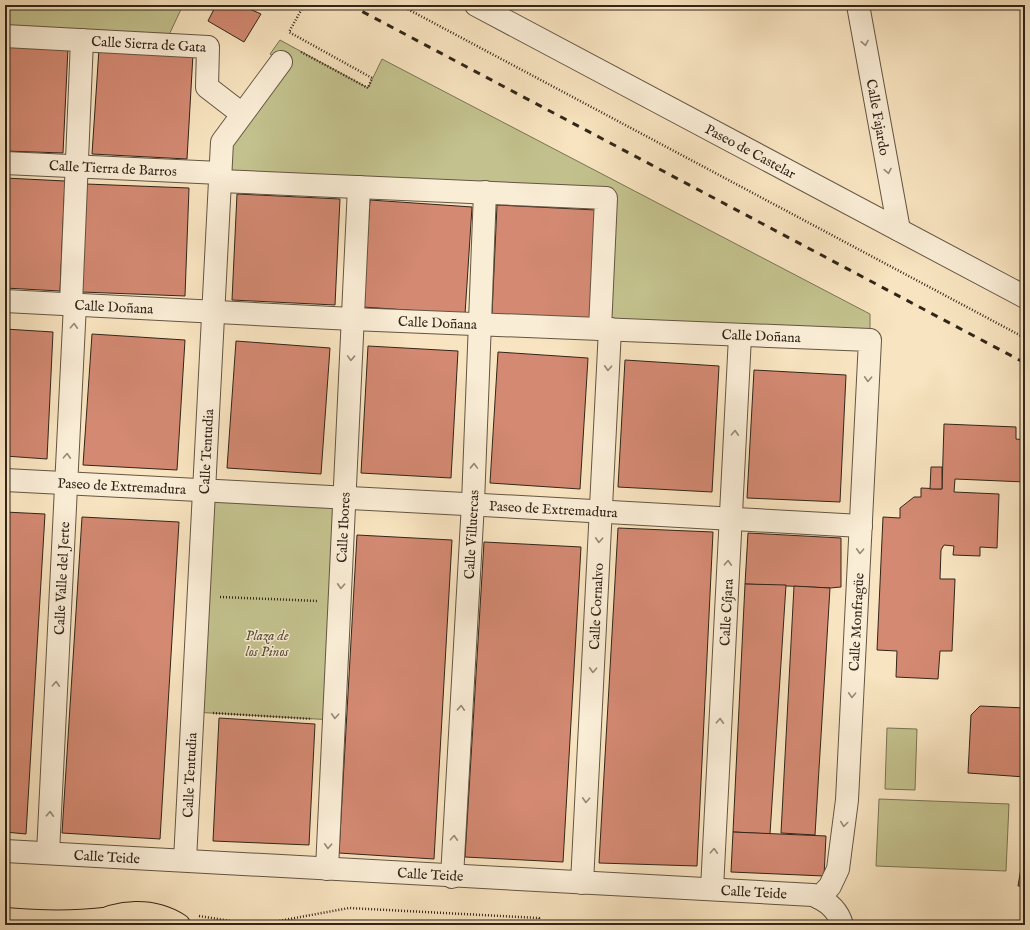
<svg xmlns="http://www.w3.org/2000/svg" width="1030" height="930" font-family="'IM FELL English',serif">
  <style>
    .green { fill: #c3c28e; stroke: #7a7454 }
    .building { fill: #d38972; stroke: #322519 }
    .lines { fill: none; stroke-linecap: round; stroke-linejoin: round }
    .minor-casing { stroke: #645543; stroke-width: 24 }
    .major-casing { stroke: #322519; stroke-width: 24 }
    .path { stroke: #322519; stroke-width: 2.5; stroke-dasharray: 1 2; stroke-linecap: butt }
    .minor { stroke: #faedd6; stroke-width: 22 }
    .major { stroke: #f8e4c0; stroke-width: 22 }
    .rail { stroke: #322519; stroke-width: 3; stroke-dasharray: 7 7; stroke-linecap: butt }
    .oneway { stroke: #968978 }
    .labels { text-anchor: middle; stroke-width: 3; stroke-linejoin: round; paint-order: stroke }
    .street-label { font-size: 14px; fill: #322519; stroke: #faedd6 }
    .park-label { font-size: 14px; font-style: italic; fill: #564c36; stroke: #faedd6 }
  </style>
  <rect width="100%" height="100%" fill="#f8e4c0"/>
  <filter id="stains"><feTurbulence type="fractalNoise" baseFrequency=".005" numOctaves="4"/><feColorMatrix values="0 0 0 0 .2 0 0 0 0 .09 0 0 0 0 .02 0 0 0 .5 -.17"/></filter>
  <radialGradient id="worn" r=".72"><stop offset=".6" stop-color="#630" stop-opacity="0"/><stop offset="1" stop-color="#630" stop-opacity=".3"/></radialGradient>
  <g class="green">
    <path d="M5,5H183L169,35L5,36Z"/>
    <path d="M280,40L368,88L382,59L870,314V340L600,329L606,198L220,181L222,142L280,61L270,54Z"/>
    <path d="M204,491L346,498L334,720L193,712Z"/>
    <path d="M887,728L917,729L915,790L885,789Z"/>
    <path d="M879,799L1009,804L1006,871L876,866Z"/>
  </g>
  <g class="building">
    <path d="M216,5H241L261,14L244,42L208,21Z"/>
    <path d="M5,45L68,48L63,153L5,151Z"/>
    <path d="M99,49L193,54L187,159L92,154Z"/>
    <path d="M5,178L65,181L60,291L5,288Z"/>
    <path d="M86,184L189,188L185,296L82,292Z"/>
    <path d="M237,194L340,199L335,305L232,300Z"/>
    <path d="M370,200L472,207L465,314L363,307Z"/>
    <path d="M497,205L596,210L591,318L492,314Z"/>
    <path d="M5,329L53,332L47,459L5,456Z"/>
    <path d="M92,334L185,340L177,470L83,465Z"/>
    <path d="M236,341L330,348L321,474L227,468Z"/>
    <path d="M368,346L458,351L451,478L361,473Z"/>
    <path d="M498,352L588,358L580,489L490,483Z"/>
    <path d="M625,360L719,366L712,492L618,487Z"/>
    <path d="M754,370L846,375L840,502L747,498Z"/>
    <path d="M944,424L1016,427V439L1025,440V482L955,479L954,492L999,494L997,548L980,547V556L953,555L954,546L944,545L941,550L940,579H955L952,651H940L938,679L896,677L897,651L877,650L883,517L900,518V508L914,497H921V488L942,489Z"/>
    <path d="M931,467H942V489H930Z"/>
    <path d="M5,512L45,514L26,834L5,832Z"/>
    <path d="M82,517L179,522L160,839L62,833Z"/>
    <path d="M618,528L713,532L697,866L599,863Z"/>
    <path d="M748,533L841,538V587L830,588L745,584Z"/>
    <path d="M357,535L452,540L434,859L339,853Z"/>
    <path d="M484,542L581,547L563,862L465,857Z"/>
    <path d="M745,584L786,585L770,834L733,832Z"/>
    <path d="M794,586L830,588L815,835L781,833Z"/>
    <path d="M980,706L1025,708V777L968,773L971,715Z"/>
    <path d="M219,718L315,724L309,845L213,841Z"/>
    <path d="M733,832L826,836L824,876L731,872Z"/>
    <path d="M1025,845V886H1018Z"/>
  </g>
  <g class="lines">
    <g class="minor-casing">
      <g id="minor">
        <path id="s1" d="M476,5L1025,297"/>
        <path id="s2" d="M858,5L899,230"/>
        <path id="s3" d="M5,36L208,47L207,87L242,114"/>
        <path id="s4" d="M5,163L220,173"/>
        <path d="M220,181L606,198L600,329"/>
        <path id="s5" d="M5,301L352,319L870,340L847,800L838,869L830,886L819,898"/>
        <path d="M71,304L82,40"/>
        <path id="s6" d="M5,480C290,494 576,510 861,526"/>
        <path id="s7" d="M5,851L813,895C827,901 838,909 842,925"/>
        <path id="s8" d="M48,853L75,304"/>
        <path id="s9" d="M185,860L222,142L281,62"/>
        <path id="s10" d="M327,869L359,187"/>
        <path id="s11" d="M452,877L473,503L485,192"/>
        <path id="s12" d="M582,883L610,329"/>
        <path id="s13" d="M712,889L740,336"/>
      </g>
    </g>
    <g class="major-casing">
      <g id="major">
        <path d="M5,919C39,922 70,923 104,919"/>
        <path d="M93,925C118,910 153,908 179,925"/>
      </g>
    </g>
    <g class="path">
      <path d="M400,5L1025,338"/>
      <path d="M301,52L368,88L372,78L289,32L304,5"/>
      <path d="M220,597L318,601"/>
      <path d="M213,713L312,719"/>
      <path d="M199,916L237,922L268,923L349,908L539,918L540,925"/>
    </g>
    <use href="#minor" class="minor"/>
    <use href="#major" class="major"/>
    <path class="rail" d="M350,5L1025,363"/>
  </g>
  <defs><path id="oneway-chevron" d="M-2-3.5L2.5 0L-2 3.5" fill="none" stroke-width="1.6" stroke-linecap="round" stroke-linejoin="round"/></defs>
  <g class="oneway">
    <use href="#oneway-chevron" transform="translate(865 43) rotate(79)"/>
    <use href="#oneway-chevron" transform="translate(888 171) rotate(79)"/>
    <use href="#oneway-chevron" transform="translate(74 326) rotate(-87)"/>
    <use href="#oneway-chevron" transform="translate(351 358) rotate(92)"/>
    <use href="#oneway-chevron" transform="translate(608 368) rotate(93)"/>
    <use href="#oneway-chevron" transform="translate(868 379) rotate(93)"/>
    <use href="#oneway-chevron" transform="translate(735 433) rotate(-87)"/>
    <use href="#oneway-chevron" transform="translate(67 456) rotate(-87)"/>
    <use href="#oneway-chevron" transform="translate(474 466) rotate(-88)"/>
    <use href="#oneway-chevron" transform="translate(599 540) rotate(93)"/>
    <use href="#oneway-chevron" transform="translate(860 551) rotate(93)"/>
    <use href="#oneway-chevron" transform="translate(728 563) rotate(-87)"/>
    <use href="#oneway-chevron" transform="translate(341 586) rotate(93)"/>
    <use href="#oneway-chevron" transform="translate(593 670) rotate(93)"/>
    <use href="#oneway-chevron" transform="translate(56 684) rotate(-87)"/>
    <use href="#oneway-chevron" transform="translate(852 695) rotate(93)"/>
    <use href="#oneway-chevron" transform="translate(461 708) rotate(-87)"/>
    <use href="#oneway-chevron" transform="translate(335 716) rotate(93)"/>
    <use href="#oneway-chevron" transform="translate(720 721) rotate(-87)"/>
    <use href="#oneway-chevron" transform="translate(586 800) rotate(93)"/>
    <use href="#oneway-chevron" transform="translate(50 814) rotate(-87)"/>
    <use href="#oneway-chevron" transform="translate(844 824) rotate(98)"/>
    <use href="#oneway-chevron" transform="translate(454 838) rotate(-87)"/>
    <use href="#oneway-chevron" transform="translate(328 846) rotate(93)"/>
    <use href="#oneway-chevron" transform="translate(714 851) rotate(-87)"/>
  </g>
  <g class="labels">
    <g class="street-label">
      <text dy="5" stroke="none"><textPath href="#s3" startOffset="144">Calle Sierra de Gata</textPath></text>
      <text dy="5" stroke="none"><textPath href="#s2" startOffset="114">Calle Fajardo</textPath></text>
      <text dy="5" stroke="none"><textPath href="#s1" startOffset="311">Paseo de Castelar</textPath></text>
      <text dy="5" stroke="none"><textPath href="#s4" startOffset="108">Calle Tierra de Barros</textPath></text>
      <text dy="5" stroke="none"><textPath href="#s5" startOffset="109">Calle Doñana</textPath></text>
      <text dy="5" stroke="none"><textPath href="#s5" startOffset="433">Calle Doñana</textPath></text>
      <text dy="5" stroke="none"><textPath href="#s5" startOffset="757">Calle Doñana</textPath></text>
      <text dy="5" stroke="none"><textPath href="#s9" startOffset="409">Calle Tentudia</textPath></text>
      <text dy="5" stroke="none"><textPath href="#s6" startOffset="117">Paseo de Extremadura</textPath></text>
      <text dy="5" stroke="none"><textPath href="#s6" startOffset="549">Paseo de Extremadura</textPath></text>
      <text dy="5" stroke="none"><textPath href="#s10" startOffset="342">Calle Ibores</textPath></text>
      <text dy="5" stroke="none"><textPath href="#s11" startOffset="343">Calle Villuercas</textPath></text>
      <text dy="5" stroke="none"><textPath href="#s8" startOffset="275">Calle Valle del Jerte</textPath></text>
      <text dy="5" stroke="none"><textPath href="#s12" startOffset="277">Calle Cornalvo</textPath></text>
      <text dy="5" stroke="none"><textPath href="#s13" startOffset="277">Calle Cíjara</textPath></text>
      <text transform="translate(856 622) rotate(-87)" y="5">Calle Monfragüe</text>
      <text dy="5" stroke="none"><textPath href="#s9" startOffset="85">Calle Tentudia</textPath></text>
      <text dy="5" stroke="none"><textPath href="#s7" startOffset="102">Calle Teide</textPath></text>
      <text dy="5" stroke="none"><textPath href="#s7" startOffset="426">Calle Teide</textPath></text>
      <text dy="5" stroke="none"><textPath href="#s7" startOffset="750">Calle Teide</textPath></text>
    </g>
    <g class="park-label">
      <text x="267" y="640">Plaza de<tspan x="267" dy="16">los Pinos</tspan></text>
    </g>
  </g>
  <rect width="1030" height="930" fill="none" stroke="#f8e4c0" stroke-width="20"/>
  <rect x="6" y="6" width="1018" height="918" fill="none" stroke="#322519" stroke-width="2"/>
  <rect x="10" y="10" width="1010" height="910" fill="none" stroke="#322519"/>
  <rect width="100%" height="100%" filter="url(#stains)"/>
  <rect width="100%" height="100%" fill="url(#worn)"/>
</svg>
